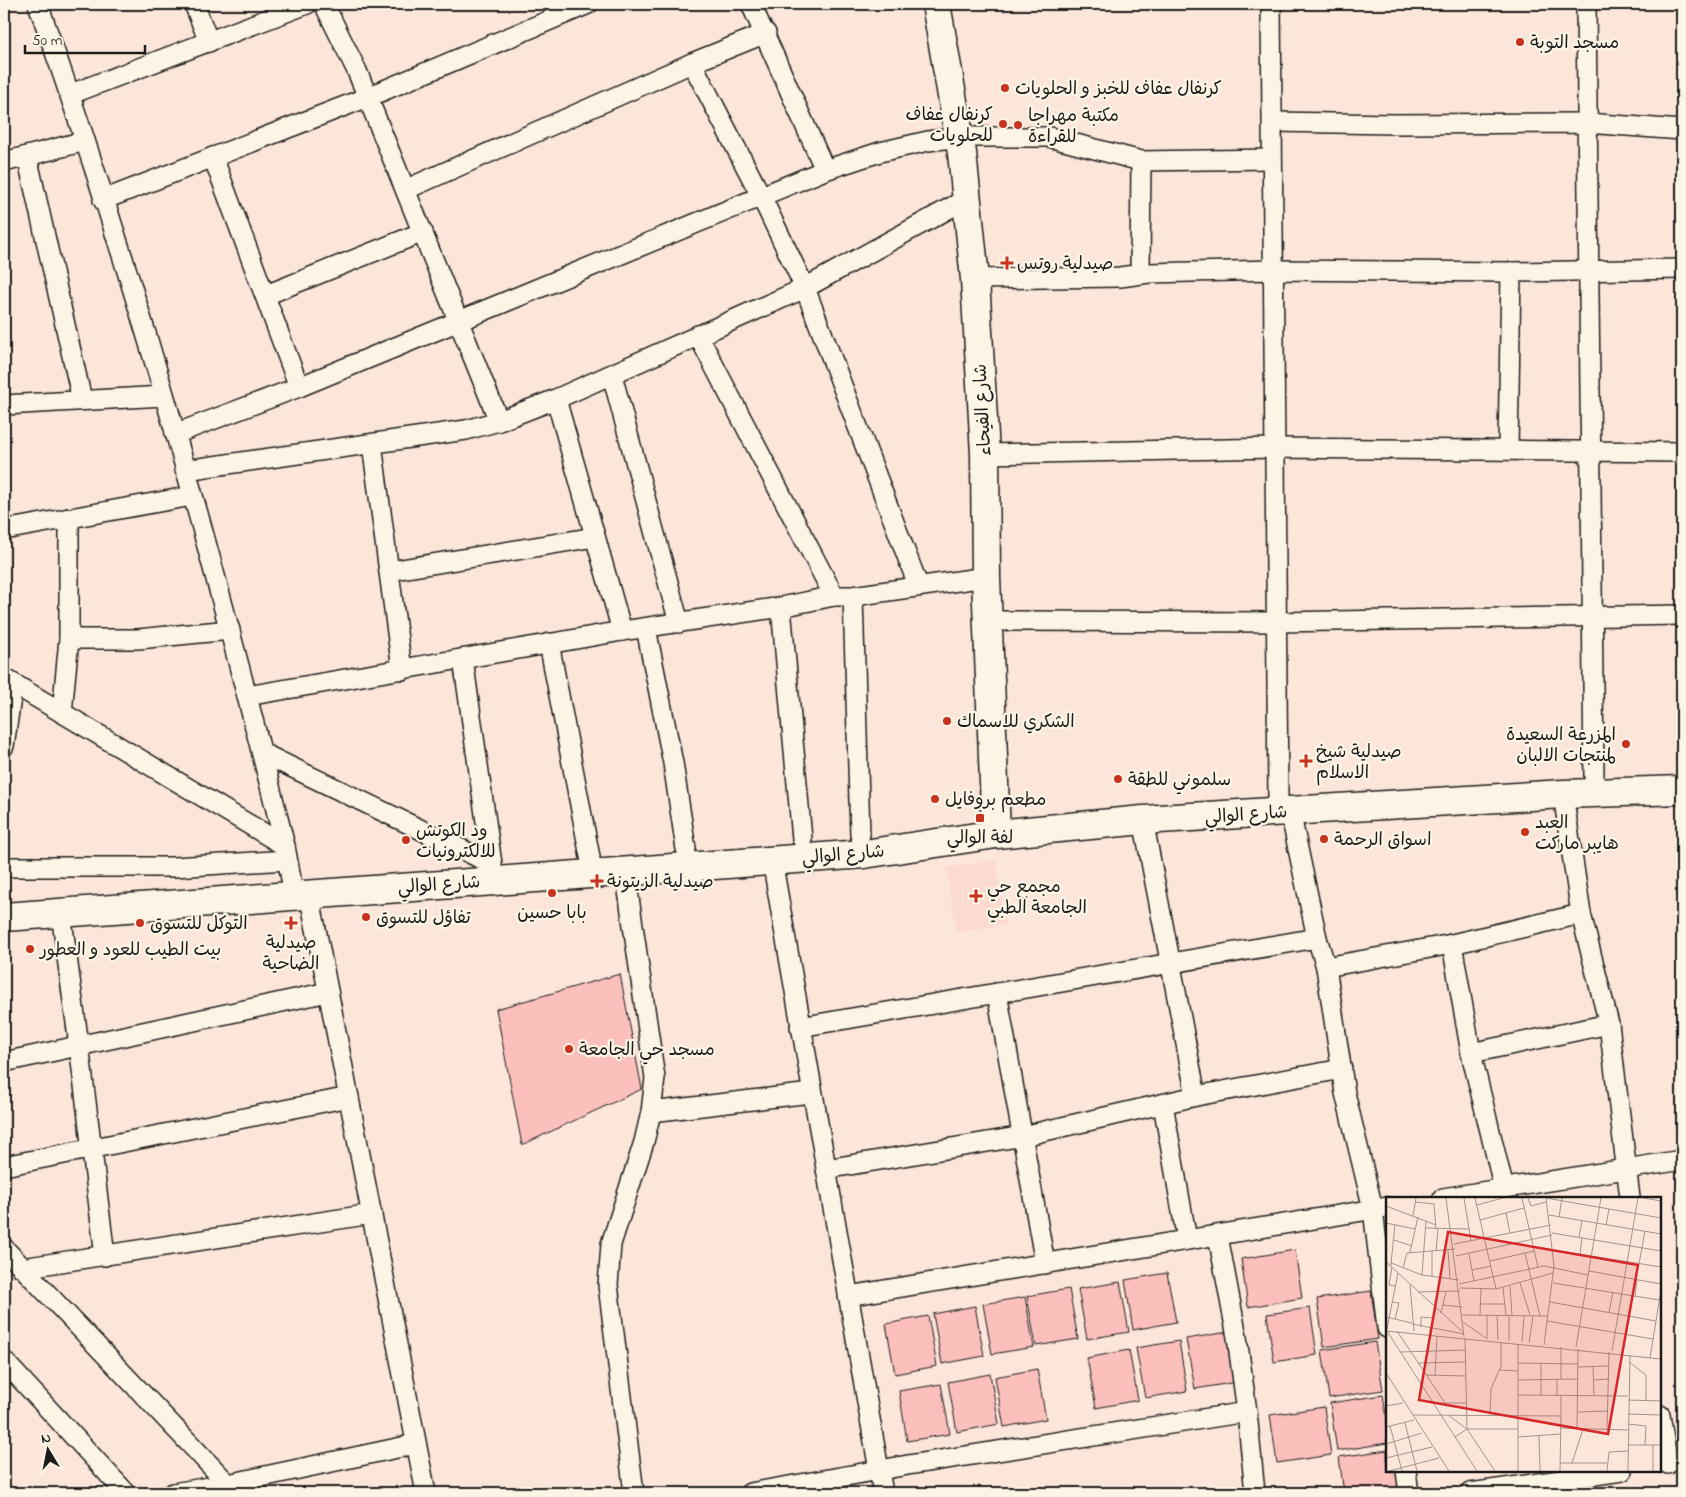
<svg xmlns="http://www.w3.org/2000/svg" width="1686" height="1497" font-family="'Indie Flower','Playpen Sans Arabic',sans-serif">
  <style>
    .built { fill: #fcdad0 }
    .building { fill: #fbbfbc; stroke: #1c1c1c }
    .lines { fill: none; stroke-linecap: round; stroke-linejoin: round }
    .street-casing { stroke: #1c1c1c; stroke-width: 22 }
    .secondary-casing { stroke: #1c1c1c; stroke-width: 31 }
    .street { stroke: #fcf5e5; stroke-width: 19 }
    .secondary { stroke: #fcf5e5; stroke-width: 28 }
    .poi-dot { fill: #c8321e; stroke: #fcf5e5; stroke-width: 2 }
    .labels { text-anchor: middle; stroke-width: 4.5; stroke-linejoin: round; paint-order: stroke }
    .poi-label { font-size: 18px; fill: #1c1c1c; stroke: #fcf5e5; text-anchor: start }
    .street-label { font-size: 18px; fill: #1c1c1c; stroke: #fcf5e5 }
    .inset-road { fill: none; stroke: #a2958d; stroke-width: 1 }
    .view { fill: #d62828; fill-opacity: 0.15; stroke: #d62828; stroke-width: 2.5 }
    .inset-edge { fill: none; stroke: #1c1c1c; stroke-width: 2.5 }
  </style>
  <rect width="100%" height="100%" fill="#fce5d9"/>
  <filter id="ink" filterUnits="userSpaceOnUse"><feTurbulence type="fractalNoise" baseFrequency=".02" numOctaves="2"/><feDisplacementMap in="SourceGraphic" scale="10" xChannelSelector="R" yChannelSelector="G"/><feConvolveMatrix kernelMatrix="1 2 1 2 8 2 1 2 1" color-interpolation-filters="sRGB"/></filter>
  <g filter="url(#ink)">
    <path class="built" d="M996,860L1006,924L957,932L946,868Z"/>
    <g class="building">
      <path d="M620,974L642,1089L522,1145L496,1009Z"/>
      <path d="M1295,1250L1302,1298L1248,1307L1241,1259Z"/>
      <path d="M1167,1273L1176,1322L1133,1330L1125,1280Z"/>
      <path d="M1120,1282L1129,1332L1087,1339L1078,1289Z"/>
      <path d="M1069,1289L1078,1339L1036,1346L1027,1296Z"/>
      <path d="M1371,1291L1378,1339L1324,1347L1317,1299Z"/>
      <path d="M1025,1297L1034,1347L992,1354L983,1304Z"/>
      <path d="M975,1306L984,1356L942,1364L933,1314Z"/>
      <path d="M1310,1308L1317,1355L1274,1362L1267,1314Z"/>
      <path d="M928,1316L937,1366L895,1374L886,1324Z"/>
      <path d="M1228,1332L1237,1382L1195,1389L1186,1339Z"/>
      <path d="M1179,1341L1187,1391L1145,1398L1136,1348Z"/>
      <path d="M1375,1342L1383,1390L1329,1398L1322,1350Z"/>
      <path d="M1129,1350L1138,1400L1096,1408L1087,1358Z"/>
      <path d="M1037,1369L1046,1419L1004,1427L995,1377Z"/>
      <path d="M990,1374L999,1424L957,1432L948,1382Z"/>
      <path d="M941,1384L950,1434L907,1441L899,1391Z"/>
      <path d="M1383,1395L1387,1420V1443L1337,1451L1330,1403Z"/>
      <path d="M1324,1407L1331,1455L1277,1463L1270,1415Z"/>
      <path d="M1387,1450V1471H1396L1400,1493H1344L1339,1457Z"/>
    </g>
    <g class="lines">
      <g class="street-casing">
        <g id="street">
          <path d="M38,4C136,277 215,564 285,846L291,879"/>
          <path d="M194,4L209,42"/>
          <path d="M324,4L357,71L499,421"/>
          <path d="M751,4L825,170"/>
          <path d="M1271,4L1278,797"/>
          <path d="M1586,4L1594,778"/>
          <path d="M692,63L761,196L805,288L918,585"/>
          <path d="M71,94L307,4"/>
          <path d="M1273,122L1395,124L1586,123L1682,130"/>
          <path d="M27,156L82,400"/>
          <path d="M213,157L299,387"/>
          <path d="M4,162L85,141"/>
          <path d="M407,189L692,63L766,33"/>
          <path d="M103,200L368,97L588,4"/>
          <path d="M1140,273L1141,161"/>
          <path d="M975,279L1120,277L1149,273L1274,270L1511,272L1682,269"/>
          <path d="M266,295L423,232"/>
          <path d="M698,335L834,596"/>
          <path d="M612,375L679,623"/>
          <path d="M556,399L622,631"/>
          <path d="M4,405L164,396"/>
          <path d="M175,434L299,387L825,170L880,152L928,141L960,137H1049L1141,161L1271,159"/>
          <path d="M372,444L402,670"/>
          <path d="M1508,449L1511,272"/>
          <path d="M985,454L1275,448L1682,452"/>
          <path d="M185,470L466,430L499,421L556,399L805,288L968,198"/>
          <path d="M4,530L192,496"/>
          <path d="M389,571L595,537"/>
          <path d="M853,596L860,835"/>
          <path d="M781,607L802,839"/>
          <path d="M989,621L1277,622L1682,615"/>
          <path d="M646,628L673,763L686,849"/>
          <path d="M69,639H138L230,630"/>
          <path d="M549,643L590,857"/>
          <path d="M463,659L492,864"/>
          <path d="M4,678L285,846"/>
          <path d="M247,696L622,631L781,607L834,596H853L986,577"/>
          <path d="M62,713L69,639V518"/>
          <path d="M4,746L13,684"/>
          <path d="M262,753L492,864"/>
          <path d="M1563,794L1581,914L1609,1024L1630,1198"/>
          <path d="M1290,811L1317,938L1326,967L1345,1093L1373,1209L1387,1328"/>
          <path d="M1143,820L1196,1096"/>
          <path d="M772,860L883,1493"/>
          <path d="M4,867H174L287,860"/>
          <path d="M625,870L655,1078L651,1112L644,1142L611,1244L608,1285L634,1493"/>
          <path d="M309,893L426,1493"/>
          <path d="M61,913L79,1045L105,1256"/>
          <path d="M1452,944L1471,1053L1504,1189"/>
          <path d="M1326,967L1452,944L1581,914"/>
          <path d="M997,993L1045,1264"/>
          <path d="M800,1027L1317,938"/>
          <path d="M1471,1053L1609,1024"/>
          <path d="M4,1062L328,992"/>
          <path d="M1163,1104L1187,1240"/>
          <path d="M651,1112L811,1093"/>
          <path d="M4,1166L349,1097"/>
          <path d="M826,1169L1023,1136L1196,1096L1342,1069"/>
          <path d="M1443,1198L1682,1160"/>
          <path d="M1218,1236L1237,1337L1247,1412"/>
          <path d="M4,1248L228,1484"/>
          <path d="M22,1268L372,1214"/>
          <path d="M848,1296L1387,1207"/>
          <path d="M4,1361L126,1493"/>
          <path d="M1660,1415L1668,1464"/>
          <path d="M1406,1471L1409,1493"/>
          <path d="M173,1493L228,1484L416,1444"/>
          <path d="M750,1493L908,1465L1247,1412L1255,1493"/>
          <path d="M1470,1493L1622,1471"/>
        </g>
      </g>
      <g class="secondary-casing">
        <g id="secondary">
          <path d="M936,4L962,153L975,279L985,454L986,577L996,834"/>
          <path d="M4,917L864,854L996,834L1143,820L1563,794L1682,790"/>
        </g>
      </g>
      <use href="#street" class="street"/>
      <use href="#secondary" class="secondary"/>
    </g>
  </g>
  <g class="poi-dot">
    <circle cx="1520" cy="42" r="5"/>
    <circle cx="1005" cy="88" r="5"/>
    <circle cx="1003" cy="124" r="5"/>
    <circle cx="1018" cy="125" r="5"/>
    <path d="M1004.5 255.5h5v5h5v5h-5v5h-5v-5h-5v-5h5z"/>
    <circle cx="947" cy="721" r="5"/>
    <circle cx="1626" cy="744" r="5"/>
    <path d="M1303.5 753.5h5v5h5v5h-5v5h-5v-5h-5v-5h5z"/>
    <circle cx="1118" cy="779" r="5"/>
    <circle cx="935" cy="799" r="5"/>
    <rect x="975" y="813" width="10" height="10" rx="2.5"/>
    <circle cx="1525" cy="832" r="5"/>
    <circle cx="1324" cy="839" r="5"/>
    <circle cx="406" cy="840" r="5"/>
    <path d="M594.5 873.5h5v5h5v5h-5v5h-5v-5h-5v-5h5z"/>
    <circle cx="552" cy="893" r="5"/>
    <path d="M973.5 888.5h5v5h5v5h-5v5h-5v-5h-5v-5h5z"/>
    <circle cx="366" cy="917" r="5"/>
    <circle cx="140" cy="923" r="5"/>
    <path d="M288.5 915.5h5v5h5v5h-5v5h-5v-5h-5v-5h5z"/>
    <circle cx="30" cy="949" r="5"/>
    <circle cx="569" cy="1049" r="5"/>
  </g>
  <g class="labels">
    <g class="poi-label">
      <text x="1530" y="48">مسجد التوبة</text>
      <text x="1015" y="94">كرنفال عفاف للخبز و الحلويات</text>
      <text x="993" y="120" text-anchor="end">كرنفال عفاف<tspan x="993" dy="21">للحلويات</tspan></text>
      <text x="1028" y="121">مكتبة مهراجا<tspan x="1028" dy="21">للقراءة</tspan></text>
      <text x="1017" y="269">صيدلية روتس</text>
      <text x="957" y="727">الشكري للاسماك</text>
      <text x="1616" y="740" text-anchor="end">المزرعة السعيدة<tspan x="1616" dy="21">لمنتجات الالبان</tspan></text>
      <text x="1316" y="757">صيدلية شيخ<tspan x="1316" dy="21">الاسلام</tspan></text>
      <text x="1128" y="785">سلموني للطقة</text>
      <text x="945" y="805">مطعم بروفايل</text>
      <text x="1535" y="828">العبد<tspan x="1535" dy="21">هايبر ماركت</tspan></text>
      <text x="416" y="836">ود الكوتش<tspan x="416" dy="21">للالكترونيات</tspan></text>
      <text x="980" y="843" text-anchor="middle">لفة الوالي</text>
      <text x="1334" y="845">اسواق الرحمة</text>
      <text x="607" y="887">صيدلية الزيتونة</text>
      <text x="987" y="892">مجمع حي<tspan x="987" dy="21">الجامعة الطبي</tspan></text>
      <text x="552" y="918" text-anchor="middle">بابا حسين</text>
      <text x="376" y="923">تفاؤل للتسوق</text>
      <text x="150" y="929">التوكل للتسوق</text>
      <text x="291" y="948" text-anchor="middle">صيدلية<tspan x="291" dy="21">الضاحية</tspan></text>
      <text x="40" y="955">بيت الطيب للعود و العطور</text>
      <text x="579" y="1055">مسجد حي الجامعة</text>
    </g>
    <g class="street-label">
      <text transform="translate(982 410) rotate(-93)" y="6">شارع الفيحاء</text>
      <text transform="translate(1246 814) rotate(-4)" y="6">شارع الوالي</text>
      <text transform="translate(843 854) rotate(-5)" y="6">شارع الوالي</text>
      <text transform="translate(439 884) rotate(-4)" y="6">شارع الوالي</text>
    </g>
  </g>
  <g transform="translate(1386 1197)">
    <rect width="275" height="275" fill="#fce5d9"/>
    <path class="inset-road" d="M60,1L78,140M78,1L85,44M89,1L110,92M136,1L152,70M142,1L145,9L160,5M160,1L275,21M258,1L275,4M29,5L48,7L50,32M91,8L117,1M0,9L50,28M120,16L124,36M163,18L275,37M27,19L30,1M173,20L176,1M94,23L138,11M0,26L29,32M220,28L223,12M39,31L83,32M166,36L275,54M193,40L196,24M8,43L26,49M68,47L165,28M62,53L64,81M168,53L275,70M50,54L52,32M24,55L32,20M139,56L154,119M83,57L88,84M194,57L196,41M70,59L166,38M104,64L148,54M0,65L78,136M5,66L9,28M253,67L259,34M5,69V66L36,78L73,83M6,70L3,88L9,89M17,71L21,56L69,52M86,73L105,69M203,74L275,87M36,78L40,24M46,79V54M134,86L144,118M167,86L273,103M73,87L158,69L202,78M24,88L28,134M124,89L126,118M74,91L110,92L167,76M117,91L120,118M32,95L74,94M249,99L251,83M6,105L13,106L9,122M164,105L270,124M95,107H119M57,108L76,110M223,115L227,95M55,116L60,95M76,118L162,119M94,118L95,92M111,118L112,143M123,118V144M0,120L26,126M161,124L267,142M77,125L101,142M26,127L78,137M35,130V120L47,121M1,132L12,76M0,134L275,162M1,134L91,274M11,134L59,206M44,134L50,112M79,141L81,232M101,142V118M136,145L138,119M143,146L147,119M158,148L168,69L160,1M175,150V182M190,150L215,1M226,154L252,1M15,155L80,153M264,161L275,93M243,165L260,178V204M32,166L80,165M132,166L192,167M155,166V198M192,170L222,169M207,170L208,198M114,173L132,174M0,176L63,274M40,178L80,179M49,178L51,139M171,182V198M132,183L192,182M207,183L223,182M132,198L242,199M242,203L275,204M47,206H81M0,209L17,206M192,215L221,214M242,217L275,218M27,218L175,219L174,274M62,218L81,232L109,274M104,218L105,192L115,169V145M175,219V198M19,226L31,274M242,227L260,229L259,248M4,229L16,274M0,230L28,223M174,231L242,233M191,232L192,152M221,233L223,155M153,239L154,274M69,240L81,232H132M132,240L174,237M0,247L36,236M242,248H275M0,261L46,250M174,266H221M186,266L197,232M3,274L53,261M132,274V147M221,274L223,255L242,254M242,274L244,158M267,274V248"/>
    <path class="view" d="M62,35L252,68L222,237L33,203Z"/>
    <rect width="275" height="275" class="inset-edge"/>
  </g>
  <rect width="1686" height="1497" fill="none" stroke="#fcf5e5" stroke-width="20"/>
  <rect x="10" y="10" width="1666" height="1477" fill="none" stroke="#1c1c1c" stroke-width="2" filter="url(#ink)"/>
  <g transform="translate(48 1450) rotate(350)" stroke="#fcf5e5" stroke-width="4" paint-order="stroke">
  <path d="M0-4L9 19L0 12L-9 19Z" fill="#1c1c1c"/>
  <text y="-8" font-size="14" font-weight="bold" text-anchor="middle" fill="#1c1c1c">N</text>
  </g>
  <path d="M25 45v8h120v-8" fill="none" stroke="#1c1c1c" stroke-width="2.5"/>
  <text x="32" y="45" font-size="15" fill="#1c1c1c" stroke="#fcf5e5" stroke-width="4" paint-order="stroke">50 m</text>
</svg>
